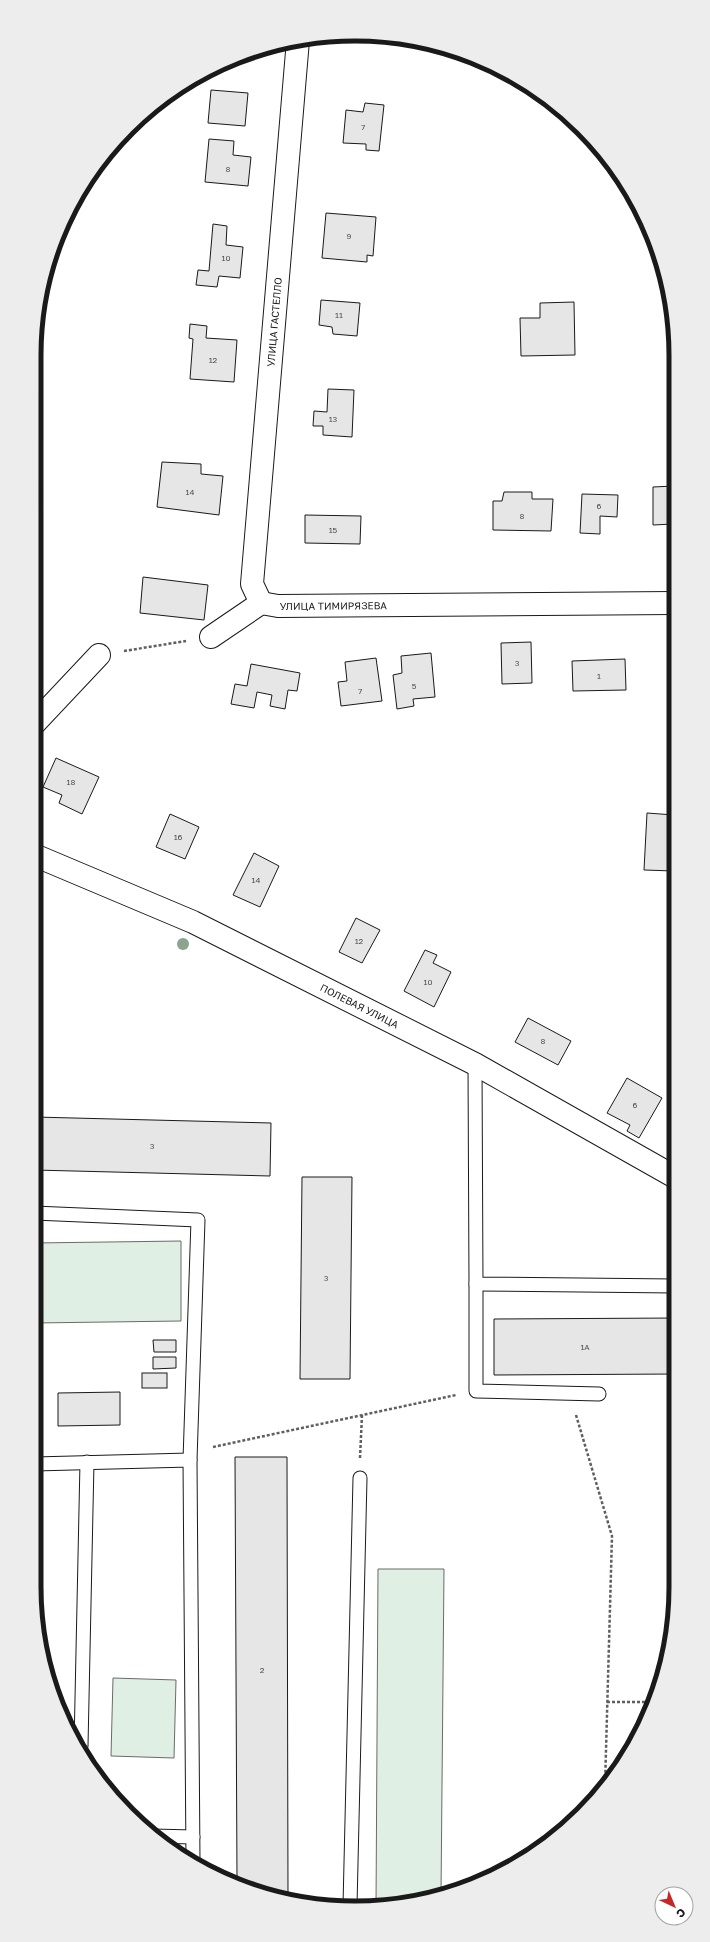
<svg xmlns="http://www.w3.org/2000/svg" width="710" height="1942" font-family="'Golos Text',sans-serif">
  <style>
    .green { fill: #e0efe3; stroke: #6a6a6a }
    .building { fill: #e6e6e6; stroke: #1a1a1a }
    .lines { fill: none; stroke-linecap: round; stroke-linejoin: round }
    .lane-casing { stroke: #1a1a1a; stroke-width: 15 }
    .street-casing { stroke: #1a1a1a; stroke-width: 24 }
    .path { stroke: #5f5f5f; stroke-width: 2.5; stroke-dasharray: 3 2; stroke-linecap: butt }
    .lane { stroke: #fff; stroke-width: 13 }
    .street { stroke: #fff; stroke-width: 22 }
    .tree { fill: #8aa48f }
    .labels { text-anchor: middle; stroke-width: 3; stroke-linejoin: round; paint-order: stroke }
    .number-label { font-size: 8px; fill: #4d4d4d }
    .street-label { font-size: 10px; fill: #1a1a1a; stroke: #fff }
    .rim { fill: none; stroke: #1a1a1a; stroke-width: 5 }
  </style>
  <rect width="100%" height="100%" fill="#fff"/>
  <g class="green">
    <path d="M181,1241V1321L34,1323V1243Z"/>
    <path d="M378,1569H444L441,1896L376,1907Z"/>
    <path d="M113,1678L176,1680L174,1758L111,1756Z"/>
  </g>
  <g class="building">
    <path d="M211,90L248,93L245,126L208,123Z"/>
    <path d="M365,103L384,105L379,151L366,150V144L343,143L346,110L363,112Z"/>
    <path d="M209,139L234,141L233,155L251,157L248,186L205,182Z"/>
    <path d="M326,213L376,217L373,256L367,255V262L322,258Z"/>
    <path d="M213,224L227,226L226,245L243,247L240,278L219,276L217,287L196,285L198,270L209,271Z"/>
    <path d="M321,300L360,303L357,336L333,334L332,327L319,325Z"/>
    <path d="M574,302L575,355L521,356L520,318H540V303Z"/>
    <path d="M190,324L207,326L206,338L237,340L234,382L190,379L193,339L189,338Z"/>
    <path d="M328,389L354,390L352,437L323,435V426H313L314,411L327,412Z"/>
    <path d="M162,462L201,464V474L223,476L219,515L157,507Z"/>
    <path d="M674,486L673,524L653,525V487Z"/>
    <path d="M504,492H532V499H553L551,531L493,530V501H502Z"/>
    <path d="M582,494L618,495L617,517L600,516V534L580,533Z"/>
    <path d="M305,515L361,516L360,544L305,543Z"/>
    <path d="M143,577L208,585L204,620L140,613Z"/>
    <path d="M531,642L532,683L502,684L501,643Z"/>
    <path d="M431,653L435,697L413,699L414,706L397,709L393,675L402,673L401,656Z"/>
    <path d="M376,658L382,701L341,706L338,682L347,681L345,662Z"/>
    <path d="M625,659L626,690L573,691L572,661Z"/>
    <path d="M251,664L300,673L297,691L288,690L285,709L270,706L272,695L257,692L254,708L231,704L235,684L247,686Z"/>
    <path d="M56,758L99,777L82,814L59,803L62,795L43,787Z"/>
    <path d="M647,813L674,815V871L644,870Z"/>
    <path d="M170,814L199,827L185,859L156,847Z"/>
    <path d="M254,853L279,866L260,907L233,895Z"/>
    <path d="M356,918L380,930L362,963L339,952Z"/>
    <path d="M425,950L437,955L433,963L451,972L434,1007L404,991Z"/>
    <path d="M528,1018L571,1041L558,1065L515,1042Z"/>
    <path d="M627,1078L662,1098L639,1138L627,1131L630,1125L607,1113Z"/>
    <path d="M34,1117L271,1123L270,1176L34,1170Z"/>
    <path d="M302,1177H352L350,1379H300Z"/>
    <path d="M675,1318L676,1374L494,1375V1319Z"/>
    <path d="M153,1340H176V1352H154Z"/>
    <path d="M153,1357H176V1368L153,1369Z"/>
    <rect x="142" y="1373" width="25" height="15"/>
    <path d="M120,1392V1425L58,1426V1393Z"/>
    <path d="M235,1457H287L288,1898L237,1882Z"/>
  </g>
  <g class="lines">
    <g class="lane-casing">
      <g id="lane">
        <path d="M475,1064L476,1284L675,1286"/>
        <path d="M34,1213L198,1220L190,1460"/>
        <path d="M476,1284V1391L599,1394"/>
        <path d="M34,1464L190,1460L193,1862"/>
        <path d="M81,1746L87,1462"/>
        <path d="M153,1836L193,1837"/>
        <path d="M350,1906L360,1478"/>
      </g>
    </g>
    <g class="street-casing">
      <g id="street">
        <path id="s1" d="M261,603L252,584L298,40"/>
        <path id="s2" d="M211,637L261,603L278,606L674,603"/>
        <path d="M34,724L99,655"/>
        <path id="s3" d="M34,855L193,922L475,1064L675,1177"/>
      </g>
    </g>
    <g class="path">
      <path d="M124,651L186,641"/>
      <path d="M576,1415L612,1536L605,1786"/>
      <path d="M213,1447L456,1395"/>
      <path d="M360,1458L362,1415"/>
      <path d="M607,1702H651"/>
    </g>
    <use href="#lane" class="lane"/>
    <use href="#street" class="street"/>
  </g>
  <circle class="tree" cx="183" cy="944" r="6"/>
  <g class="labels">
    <g class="number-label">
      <text x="363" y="130">7</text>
      <text x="228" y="172">8</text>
      <text x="349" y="239">9</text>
      <text x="226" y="261">10</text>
      <text x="339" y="318">11</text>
      <text x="213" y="363">12</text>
      <text x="333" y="422">13</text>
      <text x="190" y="495">14</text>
      <text x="599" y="509">6</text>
      <text x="522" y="519">8</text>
      <text x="333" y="533">15</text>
      <text x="517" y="666">3</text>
      <text x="599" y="679">1</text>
      <text x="414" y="689">5</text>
      <text x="360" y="694">7</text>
      <text x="71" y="785">18</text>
      <text x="178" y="840">16</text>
      <text x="256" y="883">14</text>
      <text x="359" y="944">12</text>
      <text x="428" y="985">10</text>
      <text x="543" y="1044">8</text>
      <text x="635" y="1108">6</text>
      <text x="152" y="1149">3</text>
      <text x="326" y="1281">3</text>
      <text x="585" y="1350">1А</text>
      <text x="262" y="1673">2</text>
    </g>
    <g class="street-label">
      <text dy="4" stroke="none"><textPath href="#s1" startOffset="284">УЛИЦА ГАСТЕЛЛО</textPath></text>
      <text dy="4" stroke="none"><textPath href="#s2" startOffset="133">УЛИЦА ТИМИРЯЗЕВА</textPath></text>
      <text dy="4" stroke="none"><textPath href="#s3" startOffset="359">ПОЛЕВАЯ УЛИЦА</textPath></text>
    </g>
  </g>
  <path d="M0 0H710V1942H0ZM355 41H355A314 314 0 0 1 669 355V1587A314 314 0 0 1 355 1901H355A314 314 0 0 1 41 1587V355A314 314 0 0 1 355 41Z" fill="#ededed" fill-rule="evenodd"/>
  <path class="rim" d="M355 41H355A314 314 0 0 1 669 355V1587A314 314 0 0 1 355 1901H355A314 314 0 0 1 41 1587V355A314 314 0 0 1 355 41Z"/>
  <g transform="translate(674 1906) rotate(136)"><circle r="19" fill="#ffffff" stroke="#a3a3a3"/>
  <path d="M0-3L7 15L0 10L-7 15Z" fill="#c62828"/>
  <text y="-6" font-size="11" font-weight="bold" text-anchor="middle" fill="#1a1a1a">С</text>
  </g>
</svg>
